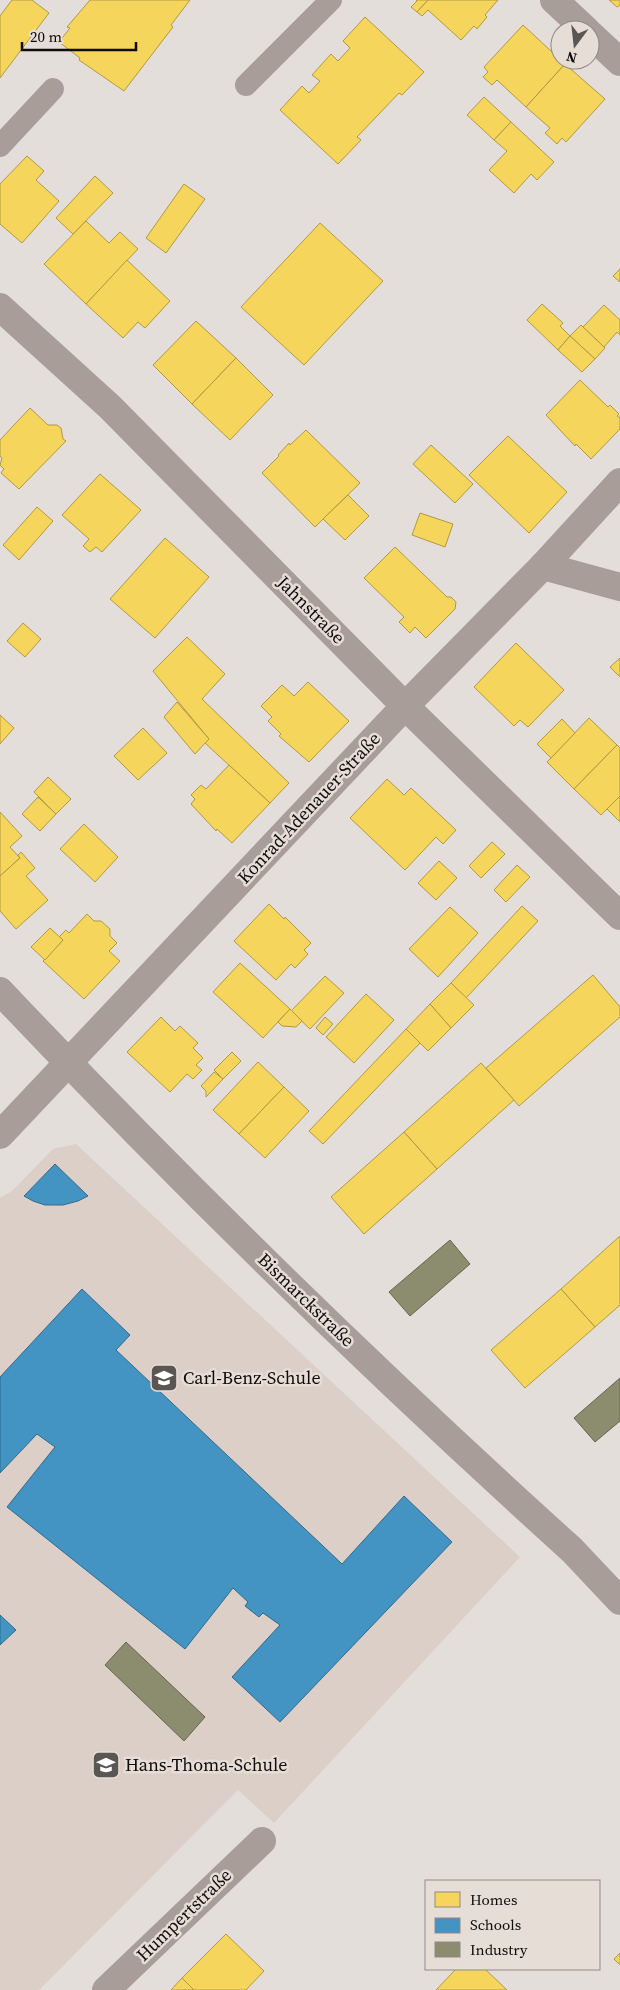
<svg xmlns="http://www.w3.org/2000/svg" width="620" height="1990" font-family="'Source Serif 4',serif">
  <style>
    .built { fill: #dbcfc7 }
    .homes { fill: #f6d55c; stroke: #b19943 }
    .schools { fill: #4393c3; stroke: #336a8c }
    .industry { fill: #8c8c6e; stroke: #666650 }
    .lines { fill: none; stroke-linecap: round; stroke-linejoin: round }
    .service { stroke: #a89d98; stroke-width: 22 }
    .minor { stroke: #a89d98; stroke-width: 28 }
    .labels { text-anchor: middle; stroke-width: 5; stroke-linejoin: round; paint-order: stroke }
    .street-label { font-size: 18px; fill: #0f0c0a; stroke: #e7ddd7 }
    .poi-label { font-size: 18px; fill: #0f0c0a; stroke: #e7ddd7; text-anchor: start }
  </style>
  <rect width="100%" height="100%" fill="#e4deda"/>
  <path class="built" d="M76,1144L520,1557L274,1823L238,1790L39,1990H0V1198L12,1191L53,1149Z"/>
  <g class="homes">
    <path d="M12,0H32L49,13L0,78V16Z"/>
    <path d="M90,0H190L171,25L173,27L124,91L79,60L80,58L59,42L70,28L67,27Z"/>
    <path d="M416,0H428L417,12L411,7L417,1Z"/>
    <path d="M428,0H498L485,15L487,17L477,29L474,26L461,40L428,10L422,16L417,12Z"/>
    <path d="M609,0H620V5L617,7Z"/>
    <path d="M365,17L424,72L402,95L399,93L357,137L361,140L338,164L280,110L302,86L309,93L320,81L312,75L331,54L338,61L350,48L343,41Z"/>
    <path d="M523,25L565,64L526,107L497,80L492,85L483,77L488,72L484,67Z"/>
    <path d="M565,64L605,99L566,142L562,138L557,144L545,133L550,128L526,107Z"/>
    <path d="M484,97L511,122L494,140L467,115Z"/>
    <path d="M511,122L554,162L537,180L531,174L514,193L489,170L507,151L494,140Z"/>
    <path d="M27,156L44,171L36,180L59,201L22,243L0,224V184Z"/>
    <path d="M95,176L113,193L73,234L56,218Z"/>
    <path d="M184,184L205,199L166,253L146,238Z"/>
    <path d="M86,221L109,243L120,232L138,249L86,304L44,264Z"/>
    <path d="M320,223L383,281L304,365L241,307Z"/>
    <path d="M127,260L170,301L145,328L138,322L123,338L86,304Z"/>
    <path d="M620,269V282L613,276Z"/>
    <path d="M542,304L563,323L560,326L570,336L558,350L527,320Z"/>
    <path d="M604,305L620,320V335L617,332L604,347L583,327Z"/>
    <path d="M196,321L236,358L192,404L153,365Z"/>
    <path d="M581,325L605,348L595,359L570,336Z"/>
    <path d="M570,336L595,359L582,372L558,350Z"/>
    <path d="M236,358L273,395L230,440L192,404Z"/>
    <path d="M580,380L608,407L610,405L619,414L617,416L620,418V429L591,459L576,444L575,446L546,415Z"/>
    <path d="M30,408L48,425H57L61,428L63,439L66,441L19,489L1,473L4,469L0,465L2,458L0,456V440Z"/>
    <path d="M306,430L360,483L315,527L262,473L279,456L278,455L289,443L290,445Z"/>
    <path d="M508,436L567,492L529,533L469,475Z"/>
    <path d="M431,445L473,484L455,503L413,464Z"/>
    <path d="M100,474L141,510L102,552L96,547L90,552L83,546L89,539L62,515Z"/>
    <path d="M348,495L369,516L345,540L323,519Z"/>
    <path d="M37,507L53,521L19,560L3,545Z"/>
    <path d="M420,513L453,524L445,547L412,535Z"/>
    <path d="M165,538L209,577L155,638L110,599Z"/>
    <path d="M395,547L447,597H451L456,602L455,609L426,638L415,627L410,633L399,622L404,617L364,578Z"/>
    <path d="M23,623L41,639L25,657L7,641Z"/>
    <path d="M187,637L225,674L202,699L289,783L270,803L205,743L209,739L153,671Z"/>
    <path d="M516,643L564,690L528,727L520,720L514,726L474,687Z"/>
    <path d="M620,658V677L610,667Z"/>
    <path d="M308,682L349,721L309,762L279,736L281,734L268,721L272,717L261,706L282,685L294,696Z"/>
    <path d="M177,702L209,739L195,754L164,717Z"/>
    <path d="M0,715L14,728L0,744Z"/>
    <path d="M589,718L617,745L574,789L547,762Z"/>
    <path d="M562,719L575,733L551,758L537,744Z"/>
    <path d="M143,728L167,753L138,780L114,756Z"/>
    <path d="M617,745L620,748V796L601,815L574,789Z"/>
    <path d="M229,765L270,803L232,843L217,829L216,831L191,804L195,799L191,795L201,785L206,789Z"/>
    <path d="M48,777L71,799L56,814L34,792Z"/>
    <path d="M387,779L404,795L411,788L456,830L443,844L436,837L405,870L350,818Z"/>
    <path d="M620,796V822L607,809Z"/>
    <path d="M38,797L56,814L40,831L22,814Z"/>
    <path d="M0,812L22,836L10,847L20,858L0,876Z"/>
    <path d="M84,824L118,857L95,882L60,849Z"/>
    <path d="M492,842L505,854L481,878L469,866Z"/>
    <path d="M21,852L35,868L26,876L48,900L16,929L0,911V876L20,858L18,855Z"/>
    <path d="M439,861L457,878L436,900L418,883Z"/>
    <path d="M517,865L530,877L506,902L494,890Z"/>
    <path d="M269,904L284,919L285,917L311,943L304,950L308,954L295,968L291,964L276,980L234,941Z"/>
    <path d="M522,906L538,921L466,998L451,983Z"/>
    <path d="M450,907L478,933L438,977L409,949Z"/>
    <path d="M87,914L94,921H101L110,929V936L117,943L109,951L120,961L84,999L43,961L63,940L59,937L66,930L69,933Z"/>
    <path d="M50,928L63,940L45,960L31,947Z"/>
    <path d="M240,963L290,1009L263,1038L213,992Z"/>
    <path d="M593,975L620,1007V1017L519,1106L486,1068Z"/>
    <path d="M325,976L344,993L310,1029L291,1011Z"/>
    <path d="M451,983L474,1005L451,1028L430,1004Z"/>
    <path d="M366,994L394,1020L354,1063L326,1037Z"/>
    <path d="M430,1004L451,1028L428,1051L406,1029Z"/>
    <path d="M290,1009L302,1021L296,1027L282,1026L278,1022Z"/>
    <path d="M161,1017L175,1031L180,1026L198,1043L193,1048L203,1058L196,1065L202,1070L193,1079L187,1074L170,1092L127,1052Z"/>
    <path d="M325,1017L333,1024L323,1035L316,1028Z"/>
    <path d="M406,1029L420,1043L323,1144L309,1131Z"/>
    <path d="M232,1052L241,1061L223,1079L214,1070Z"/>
    <path d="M258,1062L284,1087L239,1134L213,1110Z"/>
    <path d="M481,1063L514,1100L437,1169L404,1132Z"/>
    <path d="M214,1072L223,1079L206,1097V1091L201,1086Z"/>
    <path d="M284,1087L309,1111L265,1158L239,1134Z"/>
    <path d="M404,1132L437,1169L364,1234L331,1197Z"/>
    <path d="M620,1236V1305L595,1327L561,1289Z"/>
    <path d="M561,1289L595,1327L525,1388L491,1350Z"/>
    <path d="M226,1934L264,1971L246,1990H194L182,1978Z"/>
    <path d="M620,1953V1965L614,1959Z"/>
    <path d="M456,1969H485L507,1990H436Z"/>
    <path d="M182,1978L194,1990H171Z"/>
  </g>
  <g class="schools">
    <path d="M55,1164L88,1196L78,1201L63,1205H45L33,1201L24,1196Z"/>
    <path d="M82,1289L130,1335L116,1350L342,1564L404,1496L452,1542L280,1722L232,1677L280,1625L263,1613L259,1617L245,1606L248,1602L233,1588L185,1649L7,1507L55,1447L37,1434L0,1473V1377Z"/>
    <path d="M0,1615L16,1630L0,1645Z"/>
  </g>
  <g class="industry">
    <path d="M450,1240L470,1264L410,1316L389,1292Z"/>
    <path d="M620,1378V1421L595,1442L574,1418Z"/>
    <path d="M126,1642L205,1717L184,1741L105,1665Z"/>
  </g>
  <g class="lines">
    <g class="service">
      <path d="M246,85L331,0"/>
      <path d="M0,146L53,89"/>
    </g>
    <g class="minor">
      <path d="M554,0L586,30"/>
      <path d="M590,34L620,62"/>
      <path d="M0,307L110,407L405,706L620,916"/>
      <path d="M543,566L620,587"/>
      <path d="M0,991C183,1185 374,1371 572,1550L620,1601"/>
      <path d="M0,1135L405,706L543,566L620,482"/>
      <path d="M106,1990L262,1841"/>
    </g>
  </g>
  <defs>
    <g id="school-square" transform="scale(1.4375)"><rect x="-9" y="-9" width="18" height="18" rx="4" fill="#5a5653" stroke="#e7ddd7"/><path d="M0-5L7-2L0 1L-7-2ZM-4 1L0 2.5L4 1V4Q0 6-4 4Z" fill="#fff"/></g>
  </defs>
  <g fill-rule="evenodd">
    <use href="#school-square" x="164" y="1378"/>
    <use href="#school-square" x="106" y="1765"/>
  </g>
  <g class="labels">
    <g class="street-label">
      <text transform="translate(311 610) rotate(45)" y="6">Jahnstraße</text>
      <text transform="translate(309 808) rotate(-47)" y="6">Konrad-Adenauer-Straße</text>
      <text transform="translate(306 1300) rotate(44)" y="6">Bismarckstraße</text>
      <text transform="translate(184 1915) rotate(-44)" y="6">Humpertstraße</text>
    </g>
    <g class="poi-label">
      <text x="183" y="1384">Carl-Benz-Schule</text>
      <text x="125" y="1771">Hans-Thoma-Schule</text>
    </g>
  </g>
  <rect x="425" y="1880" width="175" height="90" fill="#e7ddd7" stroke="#918985"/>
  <rect x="435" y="1892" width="25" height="15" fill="#f6d55c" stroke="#918985"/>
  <text x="470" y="1905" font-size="15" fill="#0f0c0a">Homes</text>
  <rect x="435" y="1918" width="25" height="15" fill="#4393c3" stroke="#918985"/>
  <text x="470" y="1930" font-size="15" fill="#0f0c0a">Schools</text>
  <rect x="435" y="1942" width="25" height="15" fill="#8c8c6e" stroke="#918985"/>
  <text x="470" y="1955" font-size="15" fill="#0f0c0a">Industry</text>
  <g transform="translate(575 45) rotate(195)"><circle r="24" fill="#e7ddd7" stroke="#918985"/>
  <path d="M0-4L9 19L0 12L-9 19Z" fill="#5a5653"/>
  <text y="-8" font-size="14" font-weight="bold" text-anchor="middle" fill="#0f0c0a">N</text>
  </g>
  <path d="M22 42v8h114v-8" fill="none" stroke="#0f0c0a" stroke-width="2.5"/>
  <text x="30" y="42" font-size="15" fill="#0f0c0a" stroke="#e7ddd7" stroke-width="4" paint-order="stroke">20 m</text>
</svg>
